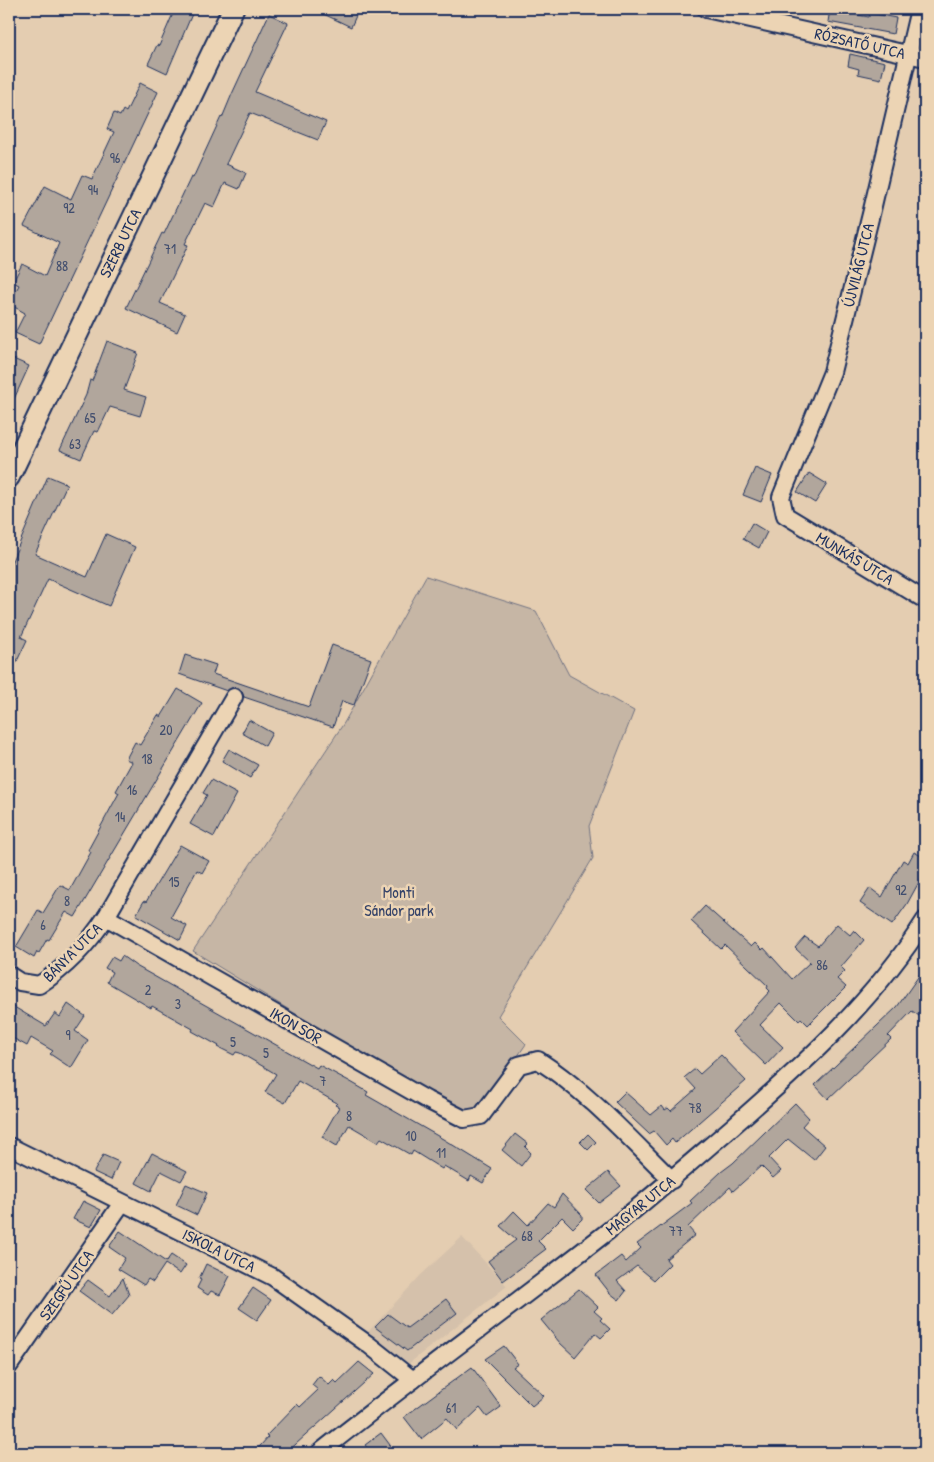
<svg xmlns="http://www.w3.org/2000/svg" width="934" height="1462" font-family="'Patrick Hand',sans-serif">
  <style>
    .built { fill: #d5c1ab }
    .green { fill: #c6b6a5; stroke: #707282 }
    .building { fill: #b1a69c; stroke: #1b2f5e }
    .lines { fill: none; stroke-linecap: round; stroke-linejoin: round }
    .minor-casing { stroke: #1b2f5e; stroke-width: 20 }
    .major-casing { stroke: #1b2f5e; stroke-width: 24 }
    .minor { stroke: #ecd4b4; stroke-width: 16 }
    .major { stroke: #ecd4b4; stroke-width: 20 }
    .labels { text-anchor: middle; stroke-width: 5; stroke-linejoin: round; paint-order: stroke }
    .number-label { font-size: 14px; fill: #404d6e }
    .street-label { font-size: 16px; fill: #1b2f5e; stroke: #ecd4b4 }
    .park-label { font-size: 16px; fill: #354369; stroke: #ecd4b4 }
  </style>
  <rect width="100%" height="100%" fill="#e4cdb1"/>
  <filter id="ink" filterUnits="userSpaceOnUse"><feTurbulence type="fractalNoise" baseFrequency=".02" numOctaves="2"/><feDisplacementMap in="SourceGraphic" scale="10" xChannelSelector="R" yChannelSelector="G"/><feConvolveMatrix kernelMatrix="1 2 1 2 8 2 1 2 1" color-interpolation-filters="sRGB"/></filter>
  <g filter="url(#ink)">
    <path class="built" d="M462,1237L507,1286L407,1365L368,1332L421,1275Z"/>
    <path class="green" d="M426,576L536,611L569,675L634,711L589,826L593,858L498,1016L526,1044L481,1110L466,1114L451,1109L193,951L344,723Z"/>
    <g class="building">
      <path d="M175,9H181L192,14L167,73L148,64L157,45L159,46Z"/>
      <path d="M313,9H359L351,27Z"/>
      <path d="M830,9H847L846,13L869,17L870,13L896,18L893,34L828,22Z"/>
      <path d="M269,14L288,23L255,92L326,122L318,140L250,113L226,164L246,173L239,189L225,183L214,207L205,203L185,244L188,245L160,303L185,314L177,332L126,308L162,233L164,234L191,177L193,178L221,117L222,118L232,94Z"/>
      <path d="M850,54L885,62L881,79L858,74L859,69L848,66Z"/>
      <path d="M140,83L158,92L39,344L15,333L25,313L9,304L19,285L13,282L22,264L45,276L59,243L24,226L45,186L71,199L82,175L92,179L114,132L107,129L114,113L120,116L123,110L126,112Z"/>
      <path d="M107,341L138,353L124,390L146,397L140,416L110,407L98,432L94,431L81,459L60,450L86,395L90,380L92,381Z"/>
      <path d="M9,357L29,366L9,410Z"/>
      <path d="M755,468L772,475L761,502L743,495Z"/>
      <path d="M809,473L827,484L815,503L797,492Z"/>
      <path d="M48,476L67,484L35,554L87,577L106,534L135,547L109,606L48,579L21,637L27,640L9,678V568Z"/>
      <path d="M752,523L767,532L759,548L743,539Z"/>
      <path d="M332,645L371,659L354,705L342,701L333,727L244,697L242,692L239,688L234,687L227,691L179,674L185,655L216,665L213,674L309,707Z"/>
      <path d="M178,689L202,703L75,917L66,912L49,940L47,939L39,953L37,952L34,958L16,947L38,910L43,913L60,885L70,890L91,852L88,850L119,793L116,791L132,762L126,759L135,742L140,745L158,715L161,717Z"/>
      <path d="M249,720L272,733L265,746L242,733Z"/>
      <path d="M229,749L258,765L250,778L222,761Z"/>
      <path d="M211,780L237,794L214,837L190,824L207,795L203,793Z"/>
      <path d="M180,845L209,861L202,873L197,870L171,917L187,926L180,940L136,915L144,901L146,902Z"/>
      <path d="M914,852L925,858V871L907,904L892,925L860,903L870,888L882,897L903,860L908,863Z"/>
      <path d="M705,906L751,947L755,943L762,950L764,948L792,979L810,962L795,948L805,937L818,946L837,924L850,935L854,930L864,940L841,967L845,971L837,979L846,987L808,1025L801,1018L799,1021L781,1003L760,1025L783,1047L766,1065L732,1032L770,991L767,988L768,986L725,945L721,949L691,921Z"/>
      <path d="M122,956L136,966L317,1068L319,1065L349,1081L368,1092L366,1095L443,1139L492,1169L483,1183L471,1176L469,1181L444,1166L442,1169L413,1151L411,1155L381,1138L378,1142L349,1125L337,1146L322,1137L339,1107L335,1105L337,1103L298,1081L285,1103L265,1092L276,1074L240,1053L236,1052L234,1055L218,1047L219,1046L192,1031L193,1029L152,1006L151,1008L107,982L112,972L105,968L112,957L119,961Z"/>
      <path d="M925,967V1020L912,1011L888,1036L891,1039L828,1099L815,1085L897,1007Z"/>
      <path d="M9,1004L46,1026L55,1013L60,1017L68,1004L85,1016L75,1031L88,1040L71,1068L50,1054L53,1051L31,1038L27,1046L9,1036Z"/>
      <path d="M721,1055L746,1081L675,1143L672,1139L666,1145L654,1131L649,1134L615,1102L625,1092L651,1115L662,1106L665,1110L668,1108L671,1111L696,1089L685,1077L695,1069L700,1074Z"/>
      <path d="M795,1103L809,1118L802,1126L825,1146L814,1160L788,1139L769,1158L781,1171L773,1178L761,1166L733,1191L730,1187L688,1227L695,1235L666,1259L670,1264L654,1280L637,1266L617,1281L626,1291L619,1300L610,1293L596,1275L621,1256L626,1262L641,1248L637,1244L692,1203L690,1201L721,1172L733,1163Z"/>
      <path d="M515,1134L528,1144L525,1147L531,1153L521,1166L502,1150Z"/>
      <path d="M588,1134L596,1142L588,1150L580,1142Z"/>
      <path d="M152,1153L187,1171L181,1181L161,1171L151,1191L136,1183Z"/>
      <path d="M103,1155L119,1162L111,1180L94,1172Z"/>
      <path d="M608,1172L621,1186L599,1203L586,1190Z"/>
      <path d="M186,1184L207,1193L197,1215L176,1205Z"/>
      <path d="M562,1194L582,1215V1219L573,1228L562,1217L538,1241L546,1249L503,1281L488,1261L516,1240L500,1226L514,1211L528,1225L548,1203L554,1207Z"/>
      <path d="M83,1201L101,1210L91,1227L73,1219Z"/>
      <path d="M120,1231L166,1262L171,1255L186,1265L180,1274L165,1264L153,1282L148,1279L144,1285L118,1269L125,1258L109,1247Z"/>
      <path d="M206,1264L230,1276L220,1295L211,1291L208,1295L197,1288L201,1280L199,1279Z"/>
      <path d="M123,1278L129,1295L112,1315L79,1291L88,1280L110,1296Z"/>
      <path d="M253,1288L271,1300L257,1320L239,1308Z"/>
      <path d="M579,1289L598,1307L594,1311L602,1318L600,1320L610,1329L601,1338L595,1333L575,1357L560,1343L541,1320Z"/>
      <path d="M446,1299L457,1313L407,1351L375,1327L388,1314L407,1328Z"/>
      <path d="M504,1346L518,1364L513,1367L544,1396L532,1406L485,1359Z"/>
      <path d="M359,1362L374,1374L286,1453H254L268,1437L266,1436L297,1404L300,1407L318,1390L312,1385L319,1376L329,1385L334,1380L337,1383Z"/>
      <path d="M472,1367L501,1407L487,1417L480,1408L457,1430L447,1418L421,1439L404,1417Z"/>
      <path d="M381,1433L396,1453H371L365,1445Z"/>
    </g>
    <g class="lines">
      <g class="minor-casing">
        <g id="minor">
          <path d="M706,9L925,58"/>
          <path d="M919,9L872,210L832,372L781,497L785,515L925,600"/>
          <path d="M234,697L106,917L427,1100L464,1119L481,1116L519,1065L538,1060C588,1092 629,1138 672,1180"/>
          <path d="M9,975L20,982L39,985C65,968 89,943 106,917"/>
          <path d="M9,1146L273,1277L369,1345L413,1380"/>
          <path d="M9,1366L122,1203"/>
          <path d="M319,1453C413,1378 511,1307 607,1232C649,1199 690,1163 731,1128C803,1065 874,1001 925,920"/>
        </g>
      </g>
      <g class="major-casing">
        <path id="major" d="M9,477L233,9"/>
      </g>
      <use href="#minor" class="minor"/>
      <use href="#major" class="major"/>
    </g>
  </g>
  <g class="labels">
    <g class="number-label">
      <text x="115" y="163">96</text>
      <text x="93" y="195">94</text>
      <text x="69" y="213">92</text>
      <text x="170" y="254">71</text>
      <text x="62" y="271">88</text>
      <text x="90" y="423">65</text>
      <text x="75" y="449">63</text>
      <text x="166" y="735">20</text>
      <text x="147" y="764">18</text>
      <text x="132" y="795">16</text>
      <text x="120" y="822">14</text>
      <text x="174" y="887">15</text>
      <text x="901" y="895">92</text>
      <text x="67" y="906">8</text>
      <text x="43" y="930">6</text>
      <text x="822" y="970">86</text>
      <text x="148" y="995">2</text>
      <text x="178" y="1009">3</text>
      <text x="68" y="1040">9</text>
      <text x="233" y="1047">5</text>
      <text x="266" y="1058">5</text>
      <text x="323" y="1086">7</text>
      <text x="695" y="1113">78</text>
      <text x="349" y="1121">8</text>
      <text x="411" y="1141">10</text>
      <text x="441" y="1158">11</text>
      <text x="676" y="1236">77</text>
      <text x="527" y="1241">68</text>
      <text x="451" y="1413">61</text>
    </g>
    <g class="street-label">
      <text transform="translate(860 43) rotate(13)" y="6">RÓZSATŐ UTCA</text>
      <text transform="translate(120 243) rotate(-64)" y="6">SZERB UTCA</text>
      <text transform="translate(858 265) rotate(-76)" y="6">ÚJVILÁG UTCA</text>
      <text transform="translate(855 558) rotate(31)" y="6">MUNKÁS UTCA</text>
      <text transform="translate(72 952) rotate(-45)" y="6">BÁNYA UTCA</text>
      <text transform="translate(296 1025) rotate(30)" y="6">IKON SOR</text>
      <text transform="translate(640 1205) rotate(-39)" y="6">MAGYAR UTCA</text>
      <text transform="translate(219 1250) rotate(26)" y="6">ISKOLA UTCA</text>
      <text transform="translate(66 1285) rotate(-55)" y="6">SZEGFŰ UTCA</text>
    </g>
    <g class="park-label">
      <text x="399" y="898">Monti<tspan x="399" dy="18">Sándor park</tspan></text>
    </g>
  </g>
  <rect width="934" height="1462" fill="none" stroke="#ecd4b4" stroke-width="30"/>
  <rect x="15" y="15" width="904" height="1432" fill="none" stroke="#1b2f5e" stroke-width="2" filter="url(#ink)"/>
</svg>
